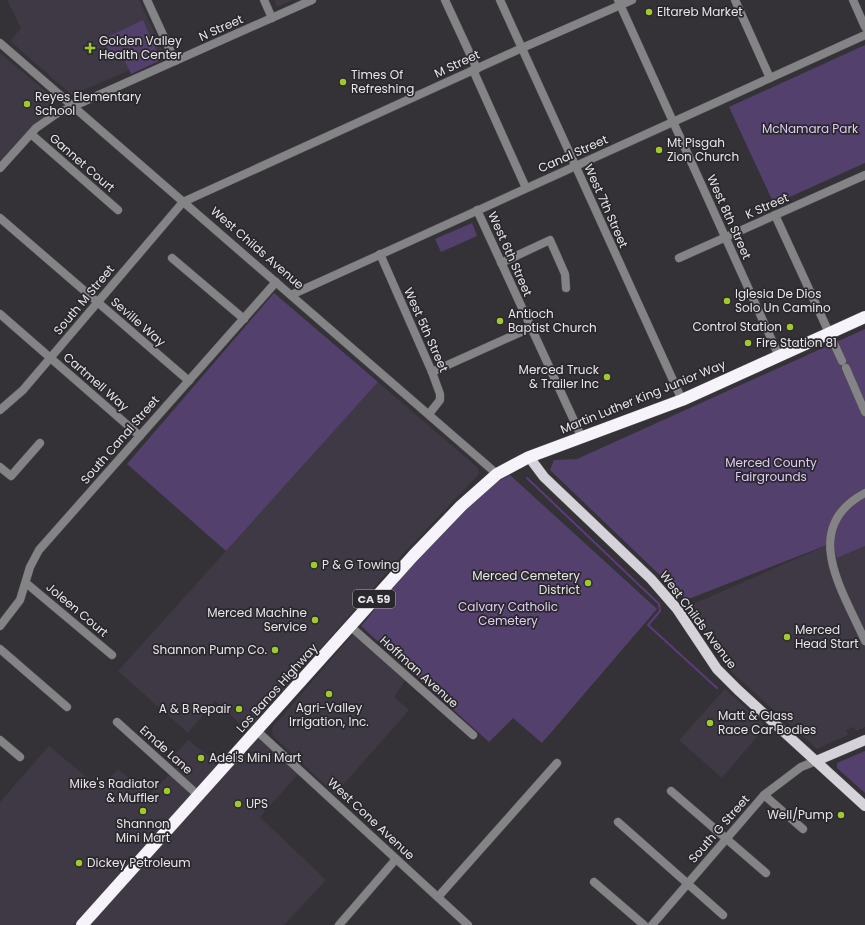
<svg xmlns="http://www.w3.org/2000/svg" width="865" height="925" font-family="Poppins,sans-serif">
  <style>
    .built { fill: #3e3944 }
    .green { fill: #54406c }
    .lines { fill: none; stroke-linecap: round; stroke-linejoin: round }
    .stream { stroke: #5b3b7d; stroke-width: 2 }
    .minor-casing { stroke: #504e53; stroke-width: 9 }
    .major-casing { stroke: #504e53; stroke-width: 11 }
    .highway-casing { stroke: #504e53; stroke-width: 13 }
    .minor { stroke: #848386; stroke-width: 8 }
    .major { stroke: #d5d3d9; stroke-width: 10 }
    .highway { stroke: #f6f3fa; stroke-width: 12 }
    .poi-dot { fill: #9fca2d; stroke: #2a282d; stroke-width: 1.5 }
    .labels { text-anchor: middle; stroke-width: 3.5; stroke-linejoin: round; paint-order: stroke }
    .shield { fill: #2a282d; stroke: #aeacaf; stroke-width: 1 }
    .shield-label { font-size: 11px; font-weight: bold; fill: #e6e4e7 }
    .poi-label { font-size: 12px; fill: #e6e4e7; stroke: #2a282d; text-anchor: start }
    .street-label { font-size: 12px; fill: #e6e4e7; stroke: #2a282d }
    .park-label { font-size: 12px; fill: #ddcdf4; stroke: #2a282d }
  </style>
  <rect width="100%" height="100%" fill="#343237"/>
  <g class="built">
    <path d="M7,0H139L165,55L72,95L10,41L21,28Z"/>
    <path d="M274,0H292L277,7Z"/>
    <path d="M0,53L55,99L53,109L30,128L0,161Z"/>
    <path d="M378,382L478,468L479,474L404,553L248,731L215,701L188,733L118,671Z"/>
    <path d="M832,543L837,558L865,546V727L856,731L854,727L846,730L848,735L817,749L727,668L689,606Z"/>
    <path d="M354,633L405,681L394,697L409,710L335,794L273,736L272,728Z"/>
    <path d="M725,689L766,726L722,778L679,740Z"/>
    <path d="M259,738L298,774L260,817L326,880L284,925H89Z"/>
    <path d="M188,740L219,764L73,925H0V802L49,746L100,788L118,769L149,795L178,766L169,760Z"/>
  </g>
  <g class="green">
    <path d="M143,20L161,60L131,74L121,53L111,57L103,39Z"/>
    <path d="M865,45V163L774,204L729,107Z"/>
    <path d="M472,223L477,236L441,252L435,239Z"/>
    <path d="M274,293L378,382L226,551L127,464Z"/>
    <path d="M865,329V546L837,558L832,543L686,600L550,470L554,460L577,459Z"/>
    <path d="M510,475L657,609L542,743L513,718L489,742L361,626C389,592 418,559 448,527C467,508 486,486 510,475Z"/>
    <path d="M865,751V793L837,768V763Z"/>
  </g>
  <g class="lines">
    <path class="stream" d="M527,478L659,604L660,611L648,625L717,688"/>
    <g class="minor-casing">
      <g id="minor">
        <path d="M147,0L175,61"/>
        <path d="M264,0L272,18"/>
        <path d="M445,0L477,69"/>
        <path d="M500,0L682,400"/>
        <path d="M618,0L779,356"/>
        <path d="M735,0L770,78"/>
        <path d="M853,0L865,27"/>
        <path d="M0,43L497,474"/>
        <path d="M473,70L526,188"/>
        <path d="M31,134L118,210"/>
        <path d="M0,168L36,128L56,114L312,0"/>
        <path d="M477,210L582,438"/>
        <path d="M775,215L842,361"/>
        <path d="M0,218L189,381"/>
        <path d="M380,254L432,372L440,394V400L429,414"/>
        <path d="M172,258L244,319"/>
        <path d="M679,258L865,175"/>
        <path d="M501,263L550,240L565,274L566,288"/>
        <path d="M291,295L865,35"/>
        <path d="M0,314L140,436"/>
        <path d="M846,368L865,412"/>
        <path d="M432,372L530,328"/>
        <path d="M0,410L23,390L183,202L522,48L632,0"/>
        <path d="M0,467L11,476L40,443"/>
        <path d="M865,493C799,528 843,591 865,641"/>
        <path d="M26,583L112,655"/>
        <path d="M0,626L20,600L30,567L39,550L276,282"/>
        <path d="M350,626L473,735"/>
        <path d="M0,649L67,707"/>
        <path d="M117,722L199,796"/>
        <path d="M257,731L468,925"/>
        <path d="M0,740L20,757"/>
        <path d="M671,791L766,873"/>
        <path d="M764,795L803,829"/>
        <path d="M618,822L723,915"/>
        <path d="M594,882L644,925"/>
        <path d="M438,897L557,763"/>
        <path d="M339,925L396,859"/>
        <path d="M652,925L764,795L801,767L816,761"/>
      </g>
    </g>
    <g class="major-casing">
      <g id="major">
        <path d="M529,457L544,477L651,579L677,609L717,669L738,690L865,806"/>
        <path d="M816,761L865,740"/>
      </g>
    </g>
    <g class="highway-casing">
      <path id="highway" d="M82,925L413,556L461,506L497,474L529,457L682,400L865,317"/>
    </g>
    <use href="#minor" class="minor"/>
    <use href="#major" class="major"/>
    <use href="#highway" class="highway"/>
  </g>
  <g class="poi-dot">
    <circle cx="649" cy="12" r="4"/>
    <path d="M88 42h4v4h4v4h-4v4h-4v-4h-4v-4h4z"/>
    <circle cx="343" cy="82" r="4"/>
    <circle cx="27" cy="104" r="4"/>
    <circle cx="659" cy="150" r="4"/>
    <circle cx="727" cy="301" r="4"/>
    <circle cx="500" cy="321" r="4"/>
    <circle cx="790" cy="327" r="4"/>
    <circle cx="748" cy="343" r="4"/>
    <circle cx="607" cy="377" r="4"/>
    <circle cx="314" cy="565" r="4"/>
    <circle cx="588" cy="583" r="4"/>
    <circle cx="315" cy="620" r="4"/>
    <circle cx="787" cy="637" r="4"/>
    <circle cx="275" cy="650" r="4"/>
    <circle cx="329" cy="694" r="4"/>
    <circle cx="239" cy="709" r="4"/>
    <circle cx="710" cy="723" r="4"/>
    <circle cx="201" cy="758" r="4"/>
    <circle cx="167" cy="791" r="4"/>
    <circle cx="238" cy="804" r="4"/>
    <circle cx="143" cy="811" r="4"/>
    <circle cx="841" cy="815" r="4"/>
    <circle cx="79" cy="863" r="4"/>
  </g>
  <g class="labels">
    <rect class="shield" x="353" y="590" width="42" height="18" rx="3"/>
    <g class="shield-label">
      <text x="374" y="603">CA 59</text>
    </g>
    <g class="poi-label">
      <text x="657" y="16">Eltareb Market</text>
      <text x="99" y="45">Golden Valley<tspan x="99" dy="14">Health Center</tspan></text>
      <text x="351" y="79">Times Of<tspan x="351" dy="14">Refreshing</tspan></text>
      <text x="35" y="101">Reyes Elementary<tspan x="35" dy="14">School</tspan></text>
      <text x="667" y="147">Mt Pisgah<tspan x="667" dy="14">Zion Church</tspan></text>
      <text x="735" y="298">Iglesia De Dios<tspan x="735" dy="14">Solo Un Camino</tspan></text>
      <text x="508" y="318">Antioch<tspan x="508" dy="14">Baptist Church</tspan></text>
      <text x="782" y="331" text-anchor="end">Control Station</text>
      <text x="756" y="347">Fire Station 81</text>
      <text x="599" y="374" text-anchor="end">Merced Truck<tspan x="599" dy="14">&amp; Trailer Inc</tspan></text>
      <text x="322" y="569">P &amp; G Towing</text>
      <text x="580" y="580" text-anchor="end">Merced Cemetery<tspan x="580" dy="14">District</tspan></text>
      <text x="307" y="617" text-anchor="end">Merced Machine<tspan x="307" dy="14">Service</tspan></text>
      <text x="795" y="634">Merced<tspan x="795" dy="14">Head Start</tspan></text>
      <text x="267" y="654" text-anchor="end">Shannon Pump Co.</text>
      <text x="329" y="712" text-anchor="middle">Agri-Valley<tspan x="329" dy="14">Irrigation, Inc.</tspan></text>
      <text x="231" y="713" text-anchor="end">A &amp; B Repair</text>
      <text x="718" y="720">Matt &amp; Glass<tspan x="718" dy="14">Race Car Bodies</tspan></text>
      <text x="209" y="762">Adel's Mini Mart</text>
      <text x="159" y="788" text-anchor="end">Mike's Radiator<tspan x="159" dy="14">&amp; Muffler</tspan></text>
      <text x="246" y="808">UPS</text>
      <text x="833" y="819" text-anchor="end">Well/Pump</text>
      <text x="143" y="828" text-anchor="middle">Shannon<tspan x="143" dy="14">Mini Mart</tspan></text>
      <text x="87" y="867">Dickey Petroleum</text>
    </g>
    <g class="street-label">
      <text transform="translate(221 28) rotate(-24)" y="4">N Street</text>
      <text transform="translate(457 64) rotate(-25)" y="4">M Street</text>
      <text transform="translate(573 154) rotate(-24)" y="4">Canal Street</text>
      <text transform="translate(82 163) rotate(41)" y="4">Gannet Court</text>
      <text transform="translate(606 206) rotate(66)" y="4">West 7th Street</text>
      <text transform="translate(767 206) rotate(-24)" y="4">K Street</text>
      <text transform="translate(729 217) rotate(66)" y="4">West 8th Street</text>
      <text transform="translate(257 248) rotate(41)" y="4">West Childs Avenue</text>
      <text transform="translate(510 254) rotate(66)" y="4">West 6th Street</text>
      <text transform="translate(84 300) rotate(-50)" y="4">South M Street</text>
      <text transform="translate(138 322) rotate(41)" y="4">Seville Way</text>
      <text transform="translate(426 330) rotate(66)" y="4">West 5th Street</text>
      <text transform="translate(96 382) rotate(41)" y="4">Cartmell Way</text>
      <text transform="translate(643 397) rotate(-22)" y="4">Martin Luther King Junior Way</text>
      <text transform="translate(120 440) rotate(-49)" y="4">South Canal Street</text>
      <text transform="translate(77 610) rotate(40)" y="4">Joleen Court</text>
      <text transform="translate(698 620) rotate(53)" y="4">West Childs Avenue</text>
      <text transform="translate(419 672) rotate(42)" y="4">Hoffman Avenue</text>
      <text transform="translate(277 688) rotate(-48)" y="4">Los Banos Highway</text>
      <text transform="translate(166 750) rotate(42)" y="4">Emde Lane</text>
      <text transform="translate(371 819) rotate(43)" y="4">West Cone Avenue</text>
      <text transform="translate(719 829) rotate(-49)" y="4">South G Street</text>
    </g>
    <g class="park-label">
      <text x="810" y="133">McNamara Park</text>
      <text x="771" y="467">Merced County<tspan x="771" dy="14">Fairgrounds</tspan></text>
      <text x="508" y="611">Calvary Catholic<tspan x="508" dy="14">Cemetery</tspan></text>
    </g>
  </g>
</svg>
